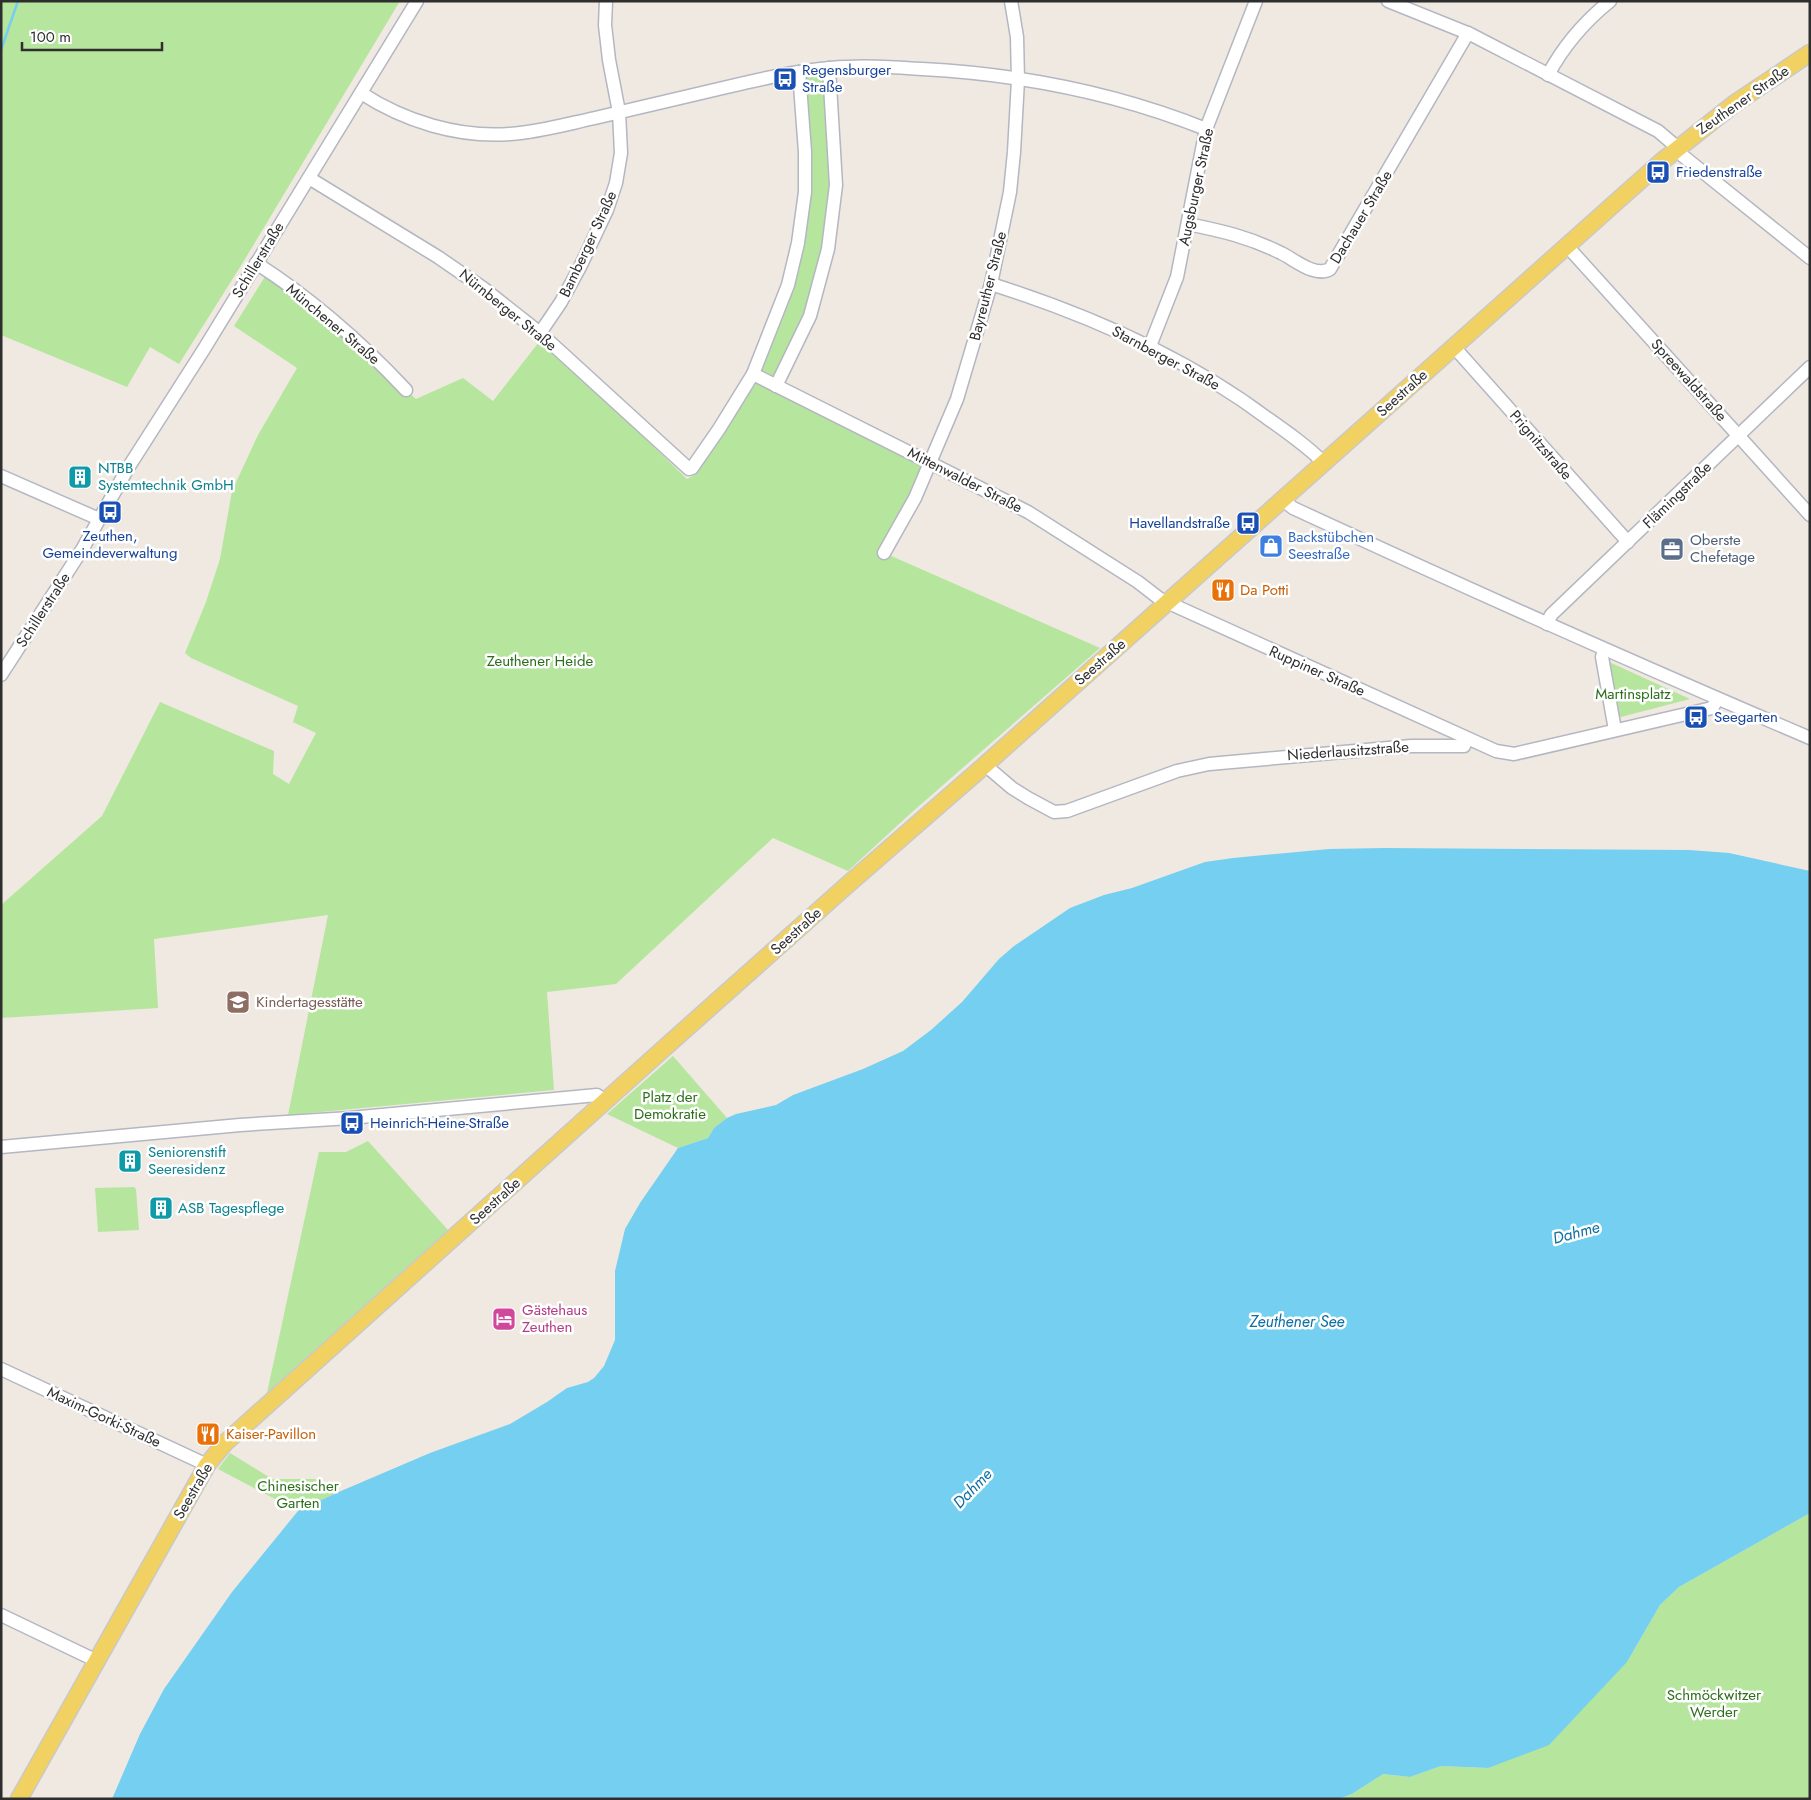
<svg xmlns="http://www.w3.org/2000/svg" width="1811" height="1800" font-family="Jost,sans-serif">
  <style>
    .green { fill: #b6e59e }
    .water { fill: #75cff0 }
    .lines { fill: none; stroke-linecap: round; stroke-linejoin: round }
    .stream { stroke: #75cff0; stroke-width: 2.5 }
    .minor-casing { stroke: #b4b7c1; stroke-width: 15 }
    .major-casing { stroke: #c9c9c9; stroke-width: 19 }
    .minor { stroke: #fff; stroke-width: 12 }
    .major { stroke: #f2d163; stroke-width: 16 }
    .labels { text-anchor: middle; stroke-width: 5; stroke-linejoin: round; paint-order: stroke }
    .transit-label { font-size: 15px; fill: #164399; stroke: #fff; text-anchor: start }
    .street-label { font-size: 15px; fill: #2e2e2e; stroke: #fff }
    .culture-label { font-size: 15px; fill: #0d838f; stroke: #fff; text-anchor: start }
    .shop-label { font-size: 15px; fill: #366cbe; stroke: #fff; text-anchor: start }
    .service-label { font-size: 15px; fill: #4e5e75; stroke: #fff; text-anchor: start }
    .food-label { font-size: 15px; fill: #c56008; stroke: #fff; text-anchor: start }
    .park-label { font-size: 15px; fill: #2c6e1b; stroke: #fff }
    .education-label { font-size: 15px; fill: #785e54; stroke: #fff; text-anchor: start }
    .hotel-label { font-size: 15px; fill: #b23c85; stroke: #fff; text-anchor: start }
    .water-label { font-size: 16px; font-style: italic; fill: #0d6fa3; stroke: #fff }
  </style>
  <rect width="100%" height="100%" fill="#efe9e1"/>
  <g class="green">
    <path d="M1,1H400L242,264L179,364L150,347L127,387L1,335Z"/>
    <path d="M825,74L831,199L825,239L806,316L774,379L760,371L796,266L805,77Z"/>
    <path d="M266,275L307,303L416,399L463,378L493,401L539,342L625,419L687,479L696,474L756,383L924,467L904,508L880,551L1100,648L911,813L848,871L773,838L616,984L547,992L554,1090L288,1115L328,915L154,939L158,1008L1,1018V905L102,816L160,702L274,751L273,774L289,784L316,733L293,722L298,706L191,658L185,653L206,602L220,559L232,491L258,435L297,368L234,326Z"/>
    <path d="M1607,661L1690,699L1617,718Z"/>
    <path d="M673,1056L727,1118L714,1128L708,1138L678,1148L607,1114Z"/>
    <path d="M368,1141L448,1230L267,1393L319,1152H346Z"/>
    <path d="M134,1187L136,1189L139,1230L98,1232L95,1188Z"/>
    <path d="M230,1453L272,1479H315L334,1494L298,1511L218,1469Z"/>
    <path d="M1810,1513V1799H1338L1352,1794L1383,1774L1410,1777L1441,1766L1488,1768L1627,1662L1660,1605L1679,1587Z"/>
  </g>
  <path class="water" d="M1384,848L1689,850L1729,853L1810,871V1513L1679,1587L1660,1605L1627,1662L1549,1745L1488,1768L1441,1766L1410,1777L1383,1774L1352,1794L1338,1799H112L140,1734L164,1689L232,1592L298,1511L334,1494L430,1453L510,1424L547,1402L567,1388L588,1382L594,1378L604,1366L615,1340V1271L625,1229L640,1203L678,1148L708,1138L714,1128L727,1118L736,1114L776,1105L793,1095L863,1069L903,1051L931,1030L962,1002L999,959L1014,946L1070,908L1104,895L1132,888L1205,862L1233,858L1329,849Z"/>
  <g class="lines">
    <path class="stream" d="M1,50L18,1"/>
    <g class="minor-casing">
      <g id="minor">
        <path d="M1388,1L1470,34L1658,131L1678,148L1683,156L1810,258"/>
        <path d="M1548,75C1564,45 1584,22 1610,1"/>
        <path d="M361,93C404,121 458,138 510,134C539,132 567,124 595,118C639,108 683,97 727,87C761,79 795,71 830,68C860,65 891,67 922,69C1018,74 1116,93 1206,129"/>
        <path d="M309,178L438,257L483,288L540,333L689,469L692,468L719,429L753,374L788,285L798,243L805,192V152L799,72"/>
        <path d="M1188,224C1222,231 1249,237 1281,253C1294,259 1315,278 1330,269L1468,33"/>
        <path d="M1567,246L1810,515"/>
        <path d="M256,263C312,299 361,342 406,390"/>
        <path d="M991,284C1089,315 1184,356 1267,418C1287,432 1307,446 1324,463"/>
        <path d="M540,333L561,302L580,267L607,210L616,183L621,153L619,112L609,60L605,25L606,1"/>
        <path d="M1150,346L1177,277L1206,129L1256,1"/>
        <path d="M1454,347L1628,542"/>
        <path d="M753,374L1028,512L1138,582L1160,599L1496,751L1514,754L1712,708L1717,700"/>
        <path d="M776,386L810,316L828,249L836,185L829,68"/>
        <path d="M1,476L99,519"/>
        <path d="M1283,500L1293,508C1464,587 1636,664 1810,738"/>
        <path d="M884,553L915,498L957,399L991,284L1010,192L1014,152L1018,80L1017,37L1011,1"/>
        <path d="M1547,624L1551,615L1810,367"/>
        <path d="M1604,650L1602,657L1615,730"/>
        <path d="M1,675L83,548L128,468L204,349L417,1"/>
        <path d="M985,765L1012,788L1028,798L1054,812L1067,811L1177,771L1209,764L1411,746H1464L1467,739"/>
        <path d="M1,1147L240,1125L350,1118L597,1095L605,1101"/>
        <path d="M1,1369L207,1465"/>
        <path d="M1,1615L97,1661"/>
      </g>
    </g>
    <g class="major-casing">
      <path id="major" d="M19,1799L207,1465L225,1443L661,1051L845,887L985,765L1661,162L1734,104L1810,53"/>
    </g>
    <use href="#minor" class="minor"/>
    <use href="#major" class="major"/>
  </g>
  <defs>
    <g id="bus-square" transform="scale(1.25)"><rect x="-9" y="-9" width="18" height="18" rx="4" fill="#1a4fb4" stroke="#fff"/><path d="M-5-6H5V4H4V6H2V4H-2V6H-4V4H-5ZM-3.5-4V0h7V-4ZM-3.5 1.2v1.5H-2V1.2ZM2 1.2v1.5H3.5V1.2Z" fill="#fff"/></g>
    <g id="building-square" transform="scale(1.25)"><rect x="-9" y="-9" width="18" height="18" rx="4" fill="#0f9aa8" stroke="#fff"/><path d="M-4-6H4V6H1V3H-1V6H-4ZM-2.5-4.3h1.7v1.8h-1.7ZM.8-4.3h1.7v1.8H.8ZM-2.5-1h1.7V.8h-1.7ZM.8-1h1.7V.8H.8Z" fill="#fff"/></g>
    <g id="shop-square" transform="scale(1.25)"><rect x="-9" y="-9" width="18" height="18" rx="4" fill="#3f7fe0" stroke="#fff"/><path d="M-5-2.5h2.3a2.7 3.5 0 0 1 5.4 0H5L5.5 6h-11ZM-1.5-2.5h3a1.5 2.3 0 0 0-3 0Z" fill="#fff"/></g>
    <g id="office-square" transform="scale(1.25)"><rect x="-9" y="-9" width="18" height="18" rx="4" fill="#5c6f8a" stroke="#fff"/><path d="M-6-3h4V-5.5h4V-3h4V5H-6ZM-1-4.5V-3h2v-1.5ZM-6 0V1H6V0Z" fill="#fff"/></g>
    <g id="restaurant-square" transform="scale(1.25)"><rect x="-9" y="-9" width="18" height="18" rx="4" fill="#e8710a" stroke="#fff"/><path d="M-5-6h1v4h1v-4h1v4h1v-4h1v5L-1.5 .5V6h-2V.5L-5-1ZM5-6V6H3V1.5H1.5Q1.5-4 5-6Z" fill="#fff"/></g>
    <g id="school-square" transform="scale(1.25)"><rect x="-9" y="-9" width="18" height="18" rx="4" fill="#8d6e63" stroke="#fff"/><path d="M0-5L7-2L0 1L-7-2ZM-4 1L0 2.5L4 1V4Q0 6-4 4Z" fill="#fff"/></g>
    <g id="hotel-square" transform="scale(1.25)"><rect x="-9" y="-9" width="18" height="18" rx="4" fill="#d1479c" stroke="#fff"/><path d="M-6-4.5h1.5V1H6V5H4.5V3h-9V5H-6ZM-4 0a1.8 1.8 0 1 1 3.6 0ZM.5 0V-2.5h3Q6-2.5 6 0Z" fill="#fff"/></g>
  </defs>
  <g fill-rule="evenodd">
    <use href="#bus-square" x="785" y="79"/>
    <use href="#bus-square" x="1658" y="172"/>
    <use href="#building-square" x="80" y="477"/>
    <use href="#bus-square" x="110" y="512"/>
    <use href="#bus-square" x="1248" y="523"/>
    <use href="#shop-square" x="1271" y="546"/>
    <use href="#office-square" x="1672" y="549"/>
    <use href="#restaurant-square" x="1223" y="590"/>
    <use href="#bus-square" x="1696" y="717"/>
    <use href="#school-square" x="238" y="1002"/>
    <use href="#bus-square" x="352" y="1123"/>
    <use href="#building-square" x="130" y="1161"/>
    <use href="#building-square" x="161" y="1208"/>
    <use href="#hotel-square" x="504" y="1319"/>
    <use href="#restaurant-square" x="208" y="1434"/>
  </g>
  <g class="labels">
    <g class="transit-label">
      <text x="802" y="75">Regensburger<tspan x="802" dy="17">Straße</tspan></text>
      <text x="1676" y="177">Friedenstraße</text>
      <text x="1230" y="528" text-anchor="end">Havellandstraße</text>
      <text x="110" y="541" text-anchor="middle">Zeuthen,<tspan x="110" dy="17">Gemeindeverwaltung</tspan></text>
      <text x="1714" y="722">Seegarten</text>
      <text x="370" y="1128">Heinrich-Heine-Straße</text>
    </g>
    <g class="street-label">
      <text transform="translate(1743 100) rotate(-35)" y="5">Zeuthener Straße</text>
      <text transform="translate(1196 187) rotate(-78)" y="5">Augsburger Straße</text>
      <text transform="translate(1361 217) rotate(-59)" y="5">Dachauer Straße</text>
      <text transform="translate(588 244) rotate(-65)" y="5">Bamberger Straße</text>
      <text transform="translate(258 260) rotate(-59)" y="5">Schillerstraße</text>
      <text transform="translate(988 286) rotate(-76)" y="5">Bayreuther Straße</text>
      <text transform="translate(508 310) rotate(39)" y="5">Nürnberger Straße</text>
      <text transform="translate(333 324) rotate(40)" y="5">Münchener Straße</text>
      <text transform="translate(1166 358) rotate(28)" y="5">Starnberger Straße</text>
      <text transform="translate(1689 380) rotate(48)" y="5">Spreewaldstraße</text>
      <text transform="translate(1402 393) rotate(-42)" y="5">Seestraße</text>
      <text transform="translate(1541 445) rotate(49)" y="5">Prignitzstraße</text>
      <text transform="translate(965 480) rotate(27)" y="5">Mittenwalder Straße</text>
      <text transform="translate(1677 495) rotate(-44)" y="5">Flämingstraße</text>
      <text transform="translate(43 610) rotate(-57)" y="5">Schillerstraße</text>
      <text transform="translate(1100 662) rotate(-41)" y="5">Seestraße</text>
      <text transform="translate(1317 671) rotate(24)" y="5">Ruppiner Straße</text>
      <text transform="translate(1348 751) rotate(-4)" y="5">Niederlausitzstraße</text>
      <text transform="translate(796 931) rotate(-42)" y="5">Seestraße</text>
      <text transform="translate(495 1201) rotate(-42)" y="5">Seestraße</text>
      <text transform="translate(104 1417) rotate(25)" y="5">Maxim-Gorki-Straße</text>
      <text transform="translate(193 1491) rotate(-60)" y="5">Seestraße</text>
    </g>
    <g class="culture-label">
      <text x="98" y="473">NTBB<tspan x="98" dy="17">Systemtechnik GmbH</tspan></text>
      <text x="148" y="1157">Seniorenstift<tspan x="148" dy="17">Seeresidenz</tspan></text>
      <text x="178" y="1213">ASB Tagespflege</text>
    </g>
    <g class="shop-label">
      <text x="1288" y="542">Backstübchen<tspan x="1288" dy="17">Seestraße</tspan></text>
    </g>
    <g class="service-label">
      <text x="1690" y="545">Oberste<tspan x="1690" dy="17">Chefetage</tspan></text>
    </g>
    <g class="food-label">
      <text x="1240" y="595">Da Potti</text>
      <text x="226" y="1439">Kaiser-Pavillon</text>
    </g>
    <g class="park-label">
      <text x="540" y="666">Zeuthener Heide</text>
      <text x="1633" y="699">Martinsplatz</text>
      <text x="670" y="1102">Platz der<tspan x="670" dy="17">Demokratie</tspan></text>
      <text x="298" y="1491">Chinesischer<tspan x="298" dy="17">Garten</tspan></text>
      <text x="1714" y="1700">Schmöckwitzer<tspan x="1714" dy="17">Werder</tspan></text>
    </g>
    <g class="education-label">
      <text x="256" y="1007">Kindertagesstätte</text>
    </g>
    <g class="hotel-label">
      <text x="522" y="1315">Gästehaus<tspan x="522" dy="17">Zeuthen</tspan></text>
    </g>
    <g class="water-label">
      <text transform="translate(1576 1232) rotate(-15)" y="6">Dahme</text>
      <text x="1297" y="1327">Zeuthener See</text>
      <text transform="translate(972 1488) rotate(-46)" y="6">Dahme</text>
    </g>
  </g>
  <rect width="1811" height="1800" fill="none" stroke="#2e2e2e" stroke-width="5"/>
  <path d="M22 42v8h140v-8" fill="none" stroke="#2e2e2e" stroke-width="2.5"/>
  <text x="30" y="42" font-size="15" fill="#2e2e2e" stroke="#ffffff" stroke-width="4" paint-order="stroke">100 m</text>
</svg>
